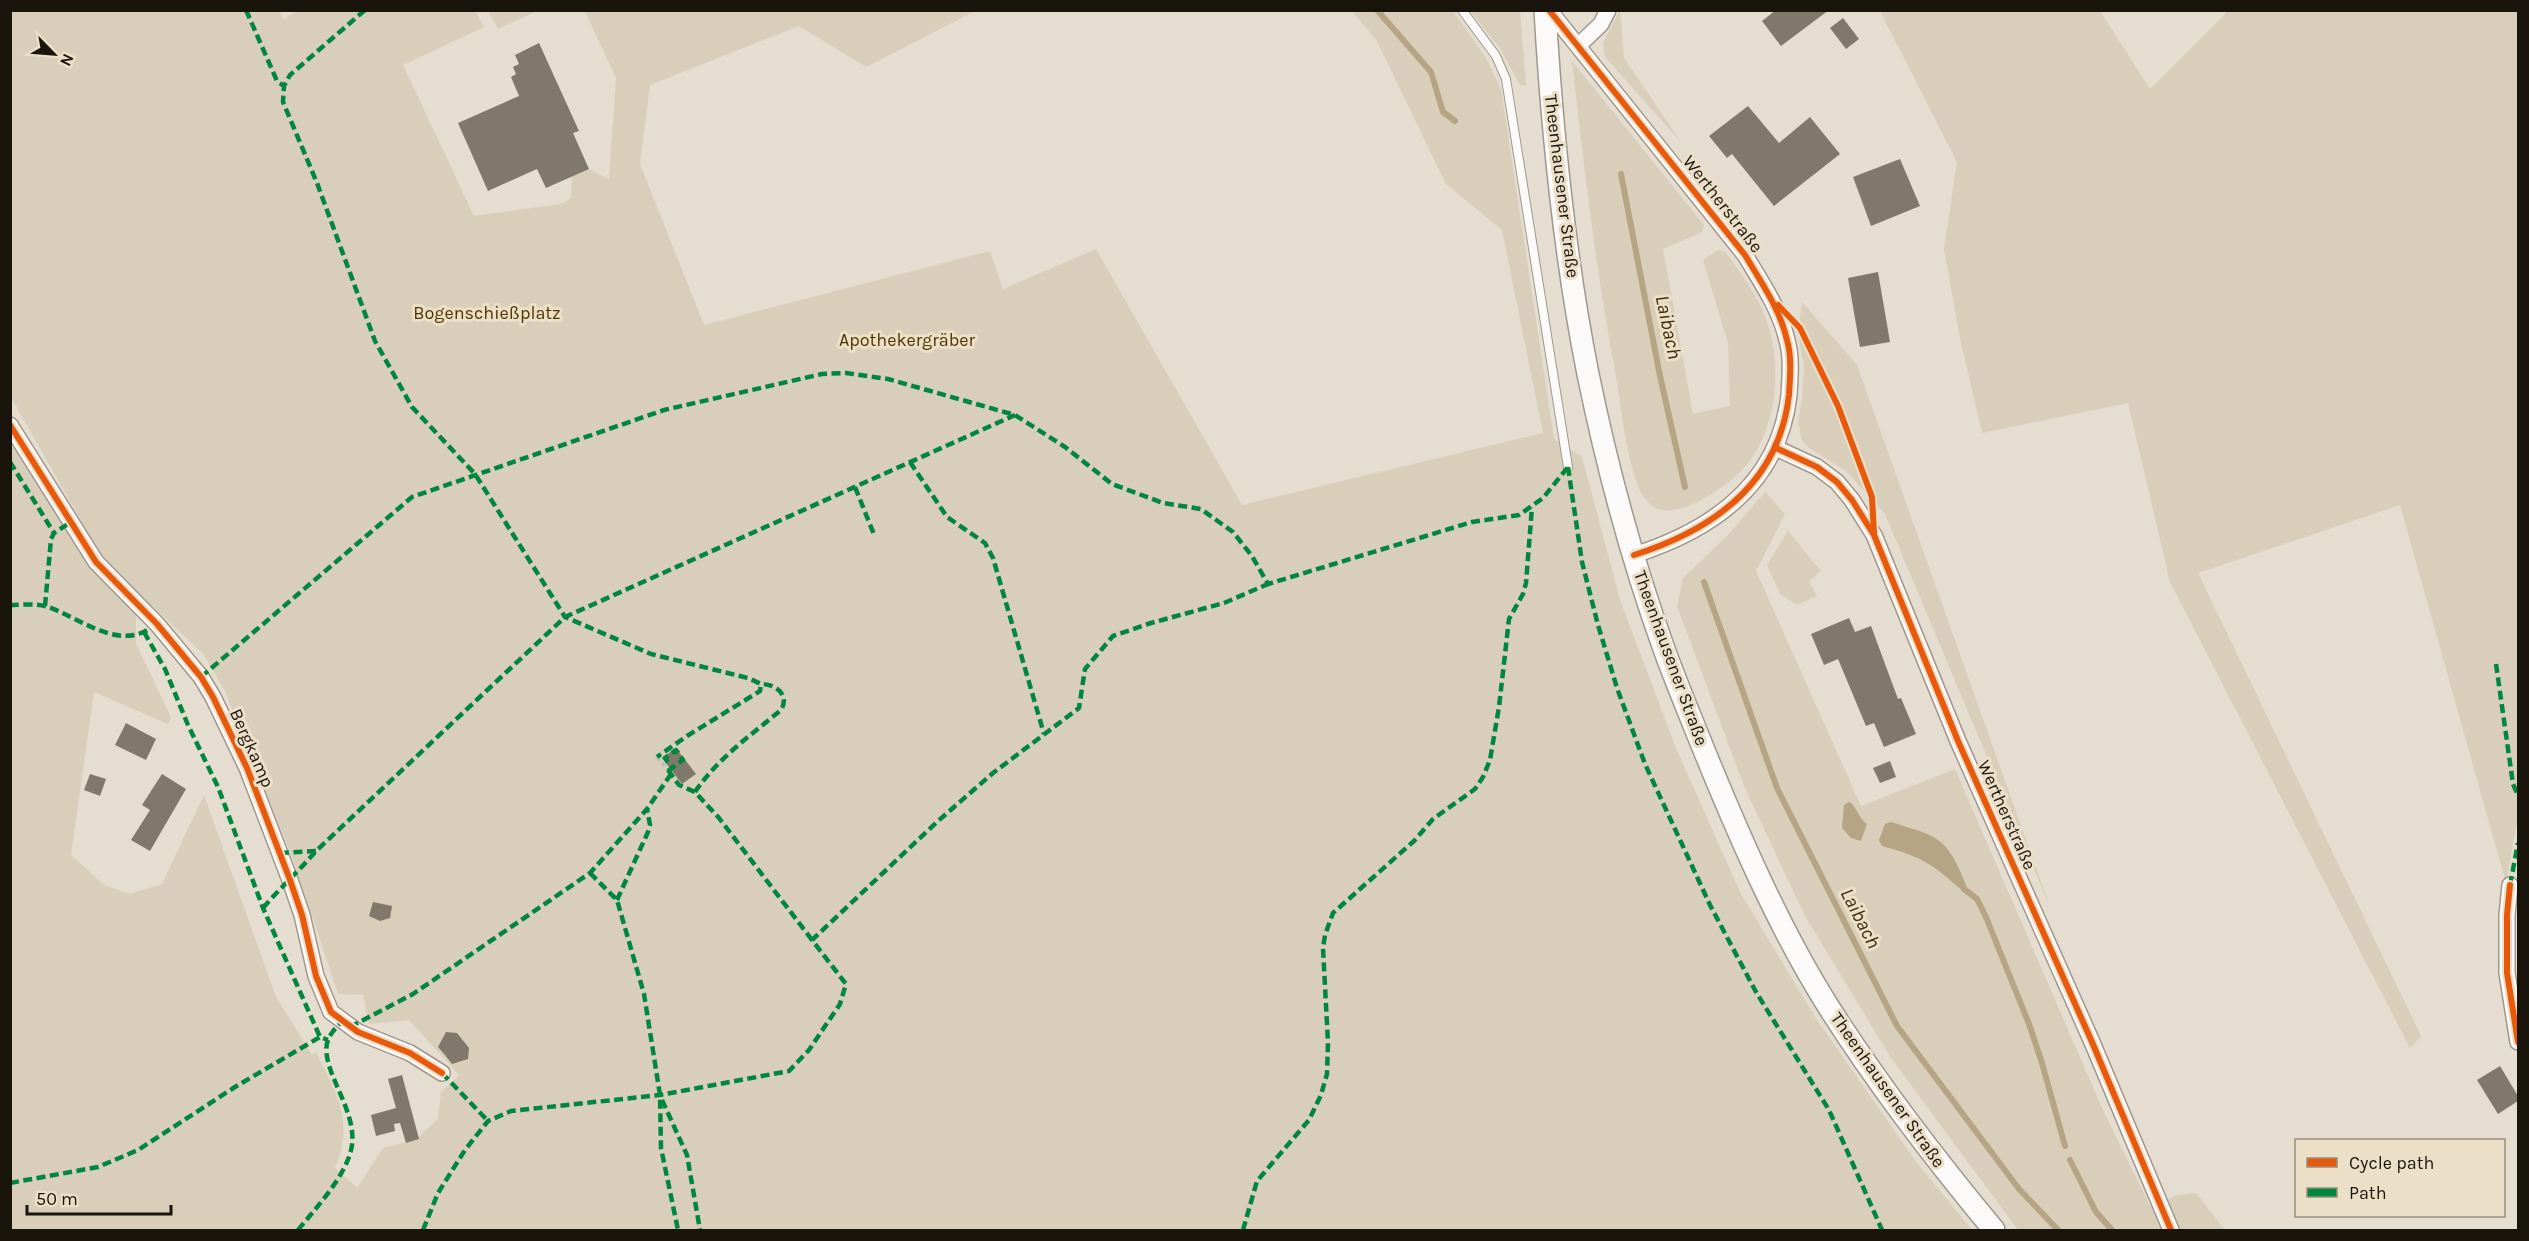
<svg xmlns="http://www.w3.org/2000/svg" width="2529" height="1241" font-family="Karla,sans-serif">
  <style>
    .green { fill: #d8ceba }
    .water { fill: #b6a585 }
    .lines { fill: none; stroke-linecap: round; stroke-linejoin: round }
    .stream { stroke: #b6a585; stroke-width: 6 }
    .building { fill: #80796b }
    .lane-casing { stroke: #9e988f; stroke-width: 10 }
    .street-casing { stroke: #9e988f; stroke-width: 18 }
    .secondary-casing { stroke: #9e988f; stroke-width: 24 }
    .path { stroke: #c3c0bc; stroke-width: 4; stroke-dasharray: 4.5 3; stroke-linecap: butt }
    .lane { stroke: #fbfaf8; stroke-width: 8 }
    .street { stroke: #fbfaf8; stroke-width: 15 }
    .secondary { stroke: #fbfaf8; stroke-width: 21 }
    .quiet { stroke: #00873e; stroke-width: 4.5; stroke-dasharray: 9 4.5; stroke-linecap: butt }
    .cycleway-casing { stroke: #ecdfc8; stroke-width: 10 }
    .cycleway { stroke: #e8590c; stroke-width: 6 }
    .labels { text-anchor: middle; stroke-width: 6; stroke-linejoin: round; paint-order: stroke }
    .street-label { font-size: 18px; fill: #19140c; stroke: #ecdfc8 }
    .park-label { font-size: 18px; fill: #4e3700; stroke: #ecdfc8 }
    .water-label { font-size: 20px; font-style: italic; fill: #3e2e0b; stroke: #ecdfc8 }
  </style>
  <rect width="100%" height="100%" fill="#e4ddd0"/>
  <g class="green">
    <path d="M279,10L283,19L300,10L475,11L484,27L403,65L474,216L561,204L571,198L572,176L589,169L609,179L616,78L585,11H975L866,67L799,26L650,85L640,164L704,325L990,251L1003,289L1096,249L1242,505L1543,433L1502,230L1446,184L1377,41L1352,11H1453L1486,58L1501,89L1554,439L1582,457L1620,600L1676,748L1740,892L1817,1020L1917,1163L1972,1230H11L10,443L92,567L136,614V644L171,717L168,724L94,692L71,855L104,885L130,894L162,884L204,795L276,997L312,1055L316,1052C336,1093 355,1122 335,1168L357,1188L383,1148L415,1140L438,1119L441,1092L459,1075L409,1020L369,1024L363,995L338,994L294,862L224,689L204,655L102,558L11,397V11Z"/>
    <path d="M1620,10L1624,58L1680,141L1605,57L1603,43Z"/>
    <path d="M488,11H537L498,29Z"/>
    <path d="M1470,11H1520L1526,85H1520L1500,48Z"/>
    <path d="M1880,11H2100L2150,89L2228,11H2518V816L2506,883L2400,505L2198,573L2421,1036L2410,1048L2170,582L2128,403L1982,433L1960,338L1944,249L1957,162Z"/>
    <path d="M1572,61L1704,225L1702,232L1663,249L1693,414L1730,406L1728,343L1703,260L1718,250L1725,252C1739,270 1752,288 1762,309C1786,363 1779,443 1730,481C1713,494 1679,518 1656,508C1647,503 1640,493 1637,483C1625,450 1622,411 1616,376C1596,272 1584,167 1572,61Z"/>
    <path d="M1802,302L1857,365L2050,907L1885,514L1846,471L1809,448L1802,441L1798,422L1802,399L1804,368L1798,332Z"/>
    <path d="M1765,492L1785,514L1756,571L1861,806L1955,769L2102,1108L2150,1206L2178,1195L2196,1193L2225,1230H2018L1891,1058L1805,916L1744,786L1677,606L1683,578L1727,536Z"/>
    <path d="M1788,531L1821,571L1809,581L1817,596L1797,605L1780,594L1767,565Z"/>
  </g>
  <g class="water">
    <path d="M1849,802C1857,806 1858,818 1867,824L1861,841L1851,838L1842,828L1844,805Z"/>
    <path d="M1891,822C1927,834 1944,833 1960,871C1963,878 1967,886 1968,893H1965C1932,864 1925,858 1882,846L1879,840L1885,824Z"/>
  </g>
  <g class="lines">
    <g class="stream">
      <path d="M1377,10L1431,72L1443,112L1455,121"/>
      <path d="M1621,174L1660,376L1685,487"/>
      <path d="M1704,582L1777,788L1897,1026L2019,1189L2058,1230"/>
      <path d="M1964,889L1977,899L1986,917L2029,1024L2042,1063L2065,1146"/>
      <path d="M2070,1160L2096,1212L2112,1230"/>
    </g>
  </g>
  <g class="building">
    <path d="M1776,10H1829L1781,46L1762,21Z"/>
    <path d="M1843,18L1859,39L1846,49L1830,28Z"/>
    <path d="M539,43L579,131L573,133L589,169L546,188L537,169L488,191L458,123L519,96L511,77L516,74L513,67L519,64L515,55Z"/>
    <path d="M1748,106L1779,143L1810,117L1840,154L1774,206L1732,154L1727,158L1709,136Z"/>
    <path d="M1900,159L1920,206L1871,226L1853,177Z"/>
    <path d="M1878,272L1890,342L1860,347L1848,278Z"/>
    <path d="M1849,618L1855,632L1871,626L1898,699L1901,698L1916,734L1884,747L1874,723L1866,726L1838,659L1824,665L1811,634Z"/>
    <path d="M126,723L156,739L146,760L115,745Z"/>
    <path d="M676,748L696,774L682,784L662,758Z"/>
    <path d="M1890,761L1896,777L1880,783L1873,768Z"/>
    <path d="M90,774L106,779L100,796L84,790Z"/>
    <path d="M162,774L186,789L150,851L131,840L150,810L142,805Z"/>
    <path d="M373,902L392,906L390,918L380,921L369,916Z"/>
    <path d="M446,1032L457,1033L469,1048L468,1059L452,1064L445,1055L438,1047Z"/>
    <path d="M2500,1066L2518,1096V1101L2498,1114L2477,1080Z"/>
    <path d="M402,1075L419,1139L406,1143L400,1123L394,1124L395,1131L376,1136L371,1115L396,1108L388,1079Z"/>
  </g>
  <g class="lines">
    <g class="lane-casing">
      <path id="lane" d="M1462,10L1496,56L1506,79L1568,467"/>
    </g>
    <g class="street-casing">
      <g id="street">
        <path d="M1549,10L1745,255C1761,282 1780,309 1787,340C1792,357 1790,378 1789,395C1779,483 1713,530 1634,555"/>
        <path d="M1579,45L1601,24L1608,10"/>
        <path d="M10,425L96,562L157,624L201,677L213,697L247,768L290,880L302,915L316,976L331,1012L358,1032L410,1053L442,1073"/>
        <path d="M1776,448L1817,467L1837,482L1852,500L1874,535L1958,741L2092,1042L2171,1230"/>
        <path d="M2510,885L2507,915V973L2518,1042"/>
      </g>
    </g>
    <g class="secondary-casing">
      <path id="secondary" d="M1545,10C1552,132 1564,254 1588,374C1607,467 1632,560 1664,649C1677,685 1692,720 1706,755C1740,838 1780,930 1828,1006C1878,1085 1935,1159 1994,1230"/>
    </g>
    <path class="path" d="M657,757L667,769"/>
    <use href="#lane" class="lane"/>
    <use href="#street" class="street"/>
    <use href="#secondary" class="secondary"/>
    <g class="quiet">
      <path d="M246,10L277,81L284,86"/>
      <path d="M365,10L290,75L284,86L283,102L317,183L375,341L412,407L475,474L565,617L651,654L748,678L761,684L760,691L687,736L657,757"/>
      <path d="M10,462L54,533"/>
      <path d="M910,462L947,517L985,543L993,558L1044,734"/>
      <path d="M1568,467L1582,562L1598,625L1617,688L1645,764L1710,905L1756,992L1829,1110L1882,1230"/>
      <path d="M855,487L875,537"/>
      <path d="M10,605C22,605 37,603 48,607C78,617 117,650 149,629"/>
      <path d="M45,606L51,539L54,533L71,522"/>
      <path d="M144,632L165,669L188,725L218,787L263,908L320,1037L328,1040"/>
      <path d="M2496,664L2513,784L2518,795"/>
      <path d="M201,677L412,497L664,410L822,374L846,373L888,379L1015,415L1065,447L1112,484L1163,503L1201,509L1233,532L1252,556L1268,584L1472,522L1519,515L1543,498L1568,467"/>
      <path d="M668,770L679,785L695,792L719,818L812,940"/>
      <path d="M668,771L683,760L676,750L665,758L672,768"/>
      <path d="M695,792C717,759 751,735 781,710C790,695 776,684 761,684"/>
      <path d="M280,853L316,851"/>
      <path d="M590,873L617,900L644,994L660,1095L661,1148L678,1230"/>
      <path d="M2510,885L2518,843"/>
      <path d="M617,900L648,832L650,825L647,809"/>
      <path d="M263,908C280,888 299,871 316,851L565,617L1015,415"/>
      <path d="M350,1027L413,994L590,873L647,809L671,774"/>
      <path d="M442,1073L488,1121"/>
      <path d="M662,1100L687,1155L700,1230"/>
      <path d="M10,1183L98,1167L138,1150L235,1087L320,1037"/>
      <path d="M298,1230C316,1208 348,1174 352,1145C357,1108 318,1067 328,1040C331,1032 337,1027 342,1021"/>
      <path d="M423,1230L438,1193L465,1150L488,1121L511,1111L660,1095L789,1071L809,1050L840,1004L846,984L812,940L938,821L993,773L1079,708L1085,669L1113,636L1151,623L1224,603L1268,584"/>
      <path d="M1243,1230L1257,1181L1309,1120L1321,1095L1327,1074L1328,1043L1323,948L1325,935L1333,913L1414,841L1433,819L1475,789L1483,777L1490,760L1499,707L1509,619L1523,594L1526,583L1532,507"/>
    </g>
    <g class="cycleway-casing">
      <g id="cycleway">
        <path d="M1549,10L1745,255C1761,282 1780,309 1787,340C1792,357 1790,378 1789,395C1779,483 1713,530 1634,555"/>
        <path d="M1778,305L1800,328L1838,406L1872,497L1874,533"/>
        <path d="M10,425L96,562L157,624L201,677L213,697L247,768L290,880L302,915L316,976L331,1012L358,1032L410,1053L442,1073"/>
        <path d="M1776,448L1817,467L1837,482L1852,500L1874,535L1958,741L2092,1042L2171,1230"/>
        <path d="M2510,885L2507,915V973L2518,1042"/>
      </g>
    </g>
    <use href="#cycleway" class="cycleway"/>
  </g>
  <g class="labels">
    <g class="street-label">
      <text transform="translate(1562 186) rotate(83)" y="6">Theenhausener Straße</text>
      <text transform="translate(1723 204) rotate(52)" y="6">Wertherstraße</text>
      <text transform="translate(1671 658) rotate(70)" y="6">Theenhausener Straße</text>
      <text transform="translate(252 748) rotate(66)" y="6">Bergkamp</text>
      <text transform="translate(2007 815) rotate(66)" y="6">Wertherstraße</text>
      <text transform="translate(1888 1090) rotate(55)" y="6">Theenhausener Straße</text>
    </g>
    <g class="park-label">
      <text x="487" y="319">Bogenschießplatz</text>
      <text x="907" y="346">Apothekergräber</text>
    </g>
    <g class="water-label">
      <text transform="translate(1669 327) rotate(78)" y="7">Laibach</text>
      <text transform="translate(1861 918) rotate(63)" y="7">Laibach</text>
    </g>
  </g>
  <rect width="2529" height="1241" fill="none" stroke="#19140c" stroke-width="24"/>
  <rect x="2295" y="1139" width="210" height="78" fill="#ecdfc8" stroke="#988e7d" stroke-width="1.5"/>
  <rect x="2307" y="1158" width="30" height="9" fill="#e8590c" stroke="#988e7d" stroke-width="1.5"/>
  <text x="2349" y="1169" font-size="18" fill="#19140c">Cycle path</text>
  <rect x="2307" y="1188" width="30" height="9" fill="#00873e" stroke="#988e7d" stroke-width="1.5"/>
  <text x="2349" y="1199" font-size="18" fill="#19140c">Path</text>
  <g transform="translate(54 54) rotate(115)" stroke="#ecdfc8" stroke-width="4.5" paint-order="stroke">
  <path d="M0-4.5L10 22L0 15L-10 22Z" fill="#19140c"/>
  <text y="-9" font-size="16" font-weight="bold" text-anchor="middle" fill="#19140c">N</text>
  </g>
  <path d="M27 1205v9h144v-9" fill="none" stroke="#19140c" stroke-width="3"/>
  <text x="36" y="1205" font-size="18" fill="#19140c" stroke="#ecdfc8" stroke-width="4.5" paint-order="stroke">50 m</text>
</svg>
